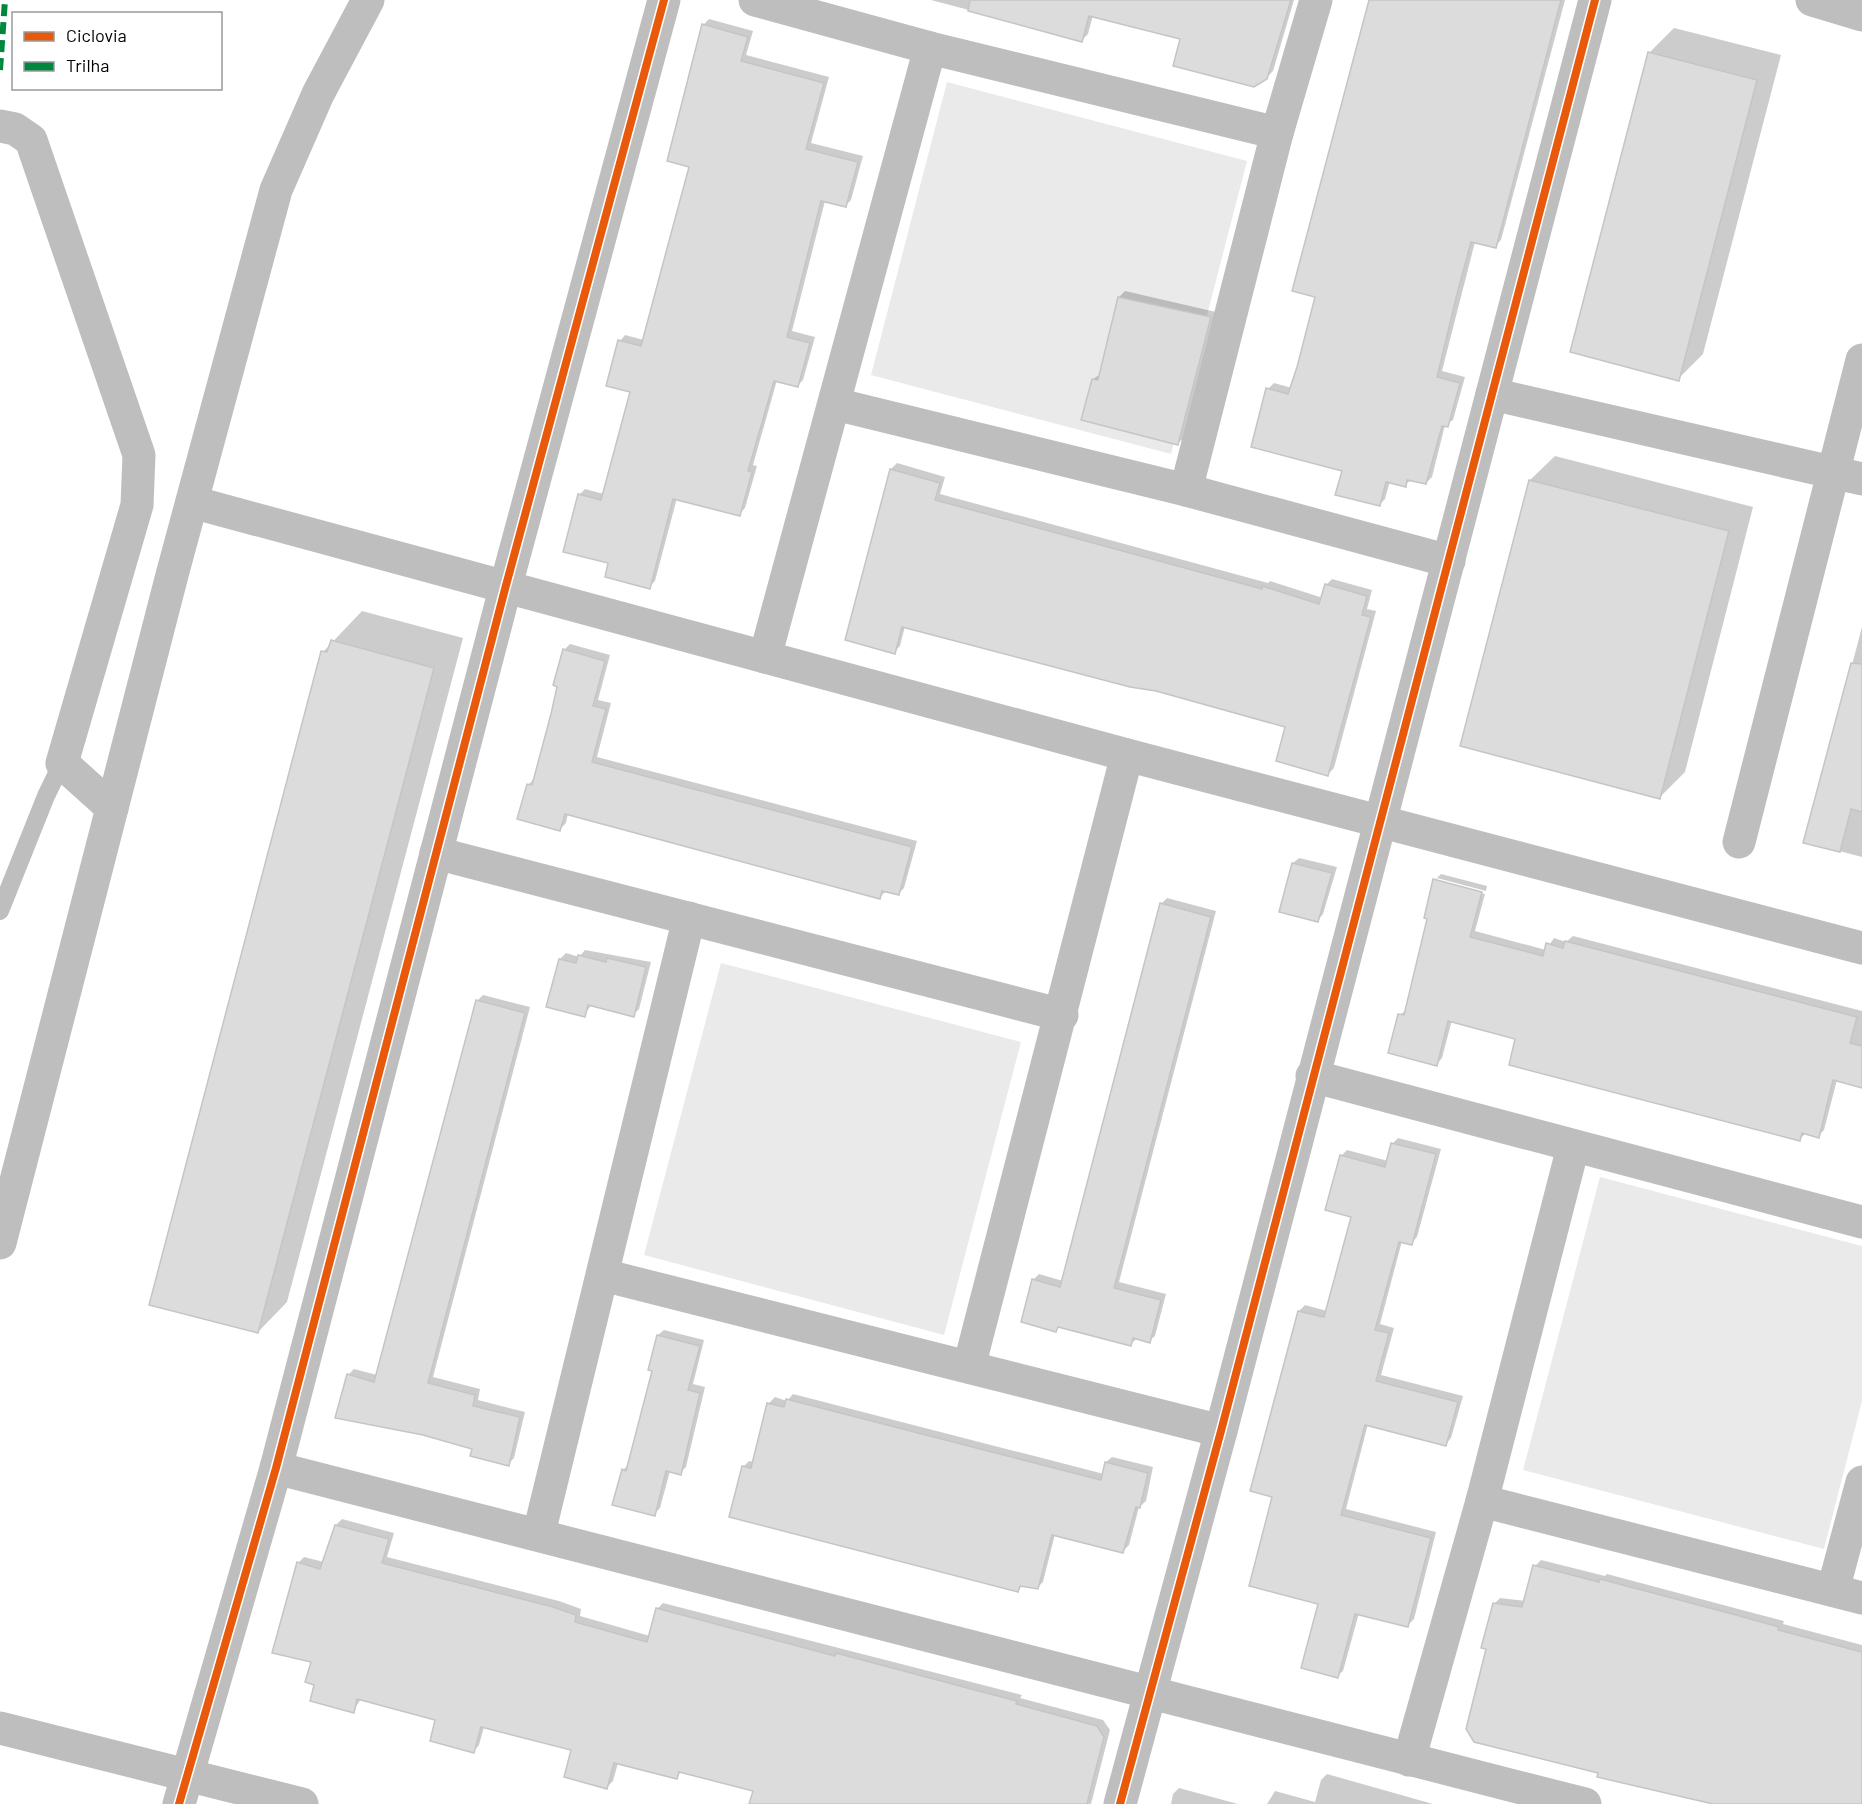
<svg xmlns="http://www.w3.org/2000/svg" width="1862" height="1804" font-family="Barlow,sans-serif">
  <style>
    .green { fill: #eaeaea }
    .shadow { fill: #0003 }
    .building { fill: #dcdcdc; stroke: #c5c5c5; stroke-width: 1.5 }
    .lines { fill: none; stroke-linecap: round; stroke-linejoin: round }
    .service { stroke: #bebebe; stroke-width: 18 }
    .minor { stroke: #bebebe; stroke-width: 33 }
    .quiet { stroke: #00873e; stroke-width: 6; stroke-dasharray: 12 6; stroke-linecap: butt }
    .cycleway-casing { stroke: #fff; stroke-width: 11 }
    .cycleway { stroke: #e8590c; stroke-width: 8 }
  </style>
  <rect width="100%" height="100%" fill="#fff"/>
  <g class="green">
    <path d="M947,82L1247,161L1171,454L871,375Z"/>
    <path d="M721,963L1021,1042L944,1335L644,1255Z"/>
    <path d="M1600,1177L1862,1246V1401L1824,1549L1523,1470Z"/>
  </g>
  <g class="shadow">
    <path d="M931,0H1294L1273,71L1267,77L1182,38L1093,15L1088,34L1082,40Z"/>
    <path d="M1371,0H1565L1501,240L1495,246L1475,242L1442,371L1465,377L1453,420L1445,425L1432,477L1426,483L1412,479L1405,485L1390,481L1385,499L1379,505L1268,389L1274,383L1292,388L1317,295Z"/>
    <path d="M709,19L753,31L746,55L829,77L811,143L863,156L851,200L845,206L825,201L792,331L815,337L803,380L797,386L777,380L753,465L757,466L745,508L739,514L677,498L655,581L649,587L610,562L579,495L585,489L604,494L632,391L620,341L625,335L644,340L690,166L703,25Z"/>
    <path d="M1674,28L1781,55L1703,354L1678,379L1649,53Z"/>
    <path d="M1125,291L1216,312L1184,438L1178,443L1084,421L1093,379L1101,374L1119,297Z"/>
    <path d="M1555,456L1753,507L1685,772L1660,797L1530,480Z"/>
    <path d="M897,463L945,477L940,494L1268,583L1270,581L1323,598L1327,584L1332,579L1372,590L1367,609L1376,611L1334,768L1328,774L1286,726L1156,689L905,626L900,646L894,652L847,639L891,469Z"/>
    <path d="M362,611L463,638L287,1302L258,1332L323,652Z"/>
    <path d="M1862,627V857L1805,842Z"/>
    <path d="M570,644L610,655L598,700L611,703L597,757L917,841L904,888L898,894L886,891L880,897L568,813L566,823L560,829L528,785L535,778L553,715L564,650Z"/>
    <path d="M1299,858L1337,867L1323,914L1318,920L1293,863Z"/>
    <path d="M1441,874L1487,886L1486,891L1437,878V882L1485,894L1475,931L1546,950L1554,938L1566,942L1573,936L1862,1011V1087L1837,1080L1824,1130L1818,1136L1805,1134L1799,1140L1517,1038L1452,1020L1442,1058L1437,1064L1400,1015L1407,1009L1429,918L1435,880Z"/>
    <path d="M1167,898L1216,911L1119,1282L1166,1294L1155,1336L1149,1341L1137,1338L1131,1344L1060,1326L1056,1330L1033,1280L1039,1274L1063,1281L1162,903Z"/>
    <path d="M585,950L651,962L639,1009L633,1015L592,1004L584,1015L560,959L566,953L579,957Z"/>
    <path d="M483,995L530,1007L433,1377L480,1389L478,1400L525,1412L514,1458L508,1464L474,1448L348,1375L354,1369L377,1375L477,1001Z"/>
    <path d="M1398,1138L1441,1149L1417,1237L1411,1243L1402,1241L1380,1324L1394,1328L1381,1375L1463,1396L1451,1438L1446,1444L1368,1424L1346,1509L1436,1532L1414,1619L1408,1625L1359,1613L1343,1671L1337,1676L1320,1603L1274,1496L1299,1311L1305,1305L1327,1311L1353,1216L1341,1156L1347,1150L1388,1161L1392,1144Z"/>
    <path d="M664,1330L704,1340L693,1384L705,1387L686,1467L680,1473L670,1471L660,1508L654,1514L623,1470L629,1464L654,1370L658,1335Z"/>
    <path d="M793,1394L1104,1474L1106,1462L1112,1457L1153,1467L1146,1501L1139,1507L1129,1545L1123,1551L1055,1534L1043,1582L1037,1588L1023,1585L1018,1590L743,1467L749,1461L754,1462L769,1403L775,1397L787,1401Z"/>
    <path d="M342,1519L394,1533L387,1557L559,1601L581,1609L580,1616L650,1636L657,1609L663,1603L1022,1695L1020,1698L1103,1720L1110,1730L1091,1804H751L754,1789L682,1771L676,1777L618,1763L613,1781L607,1787L573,1749L484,1727L479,1745L474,1751L437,1719L361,1699L353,1711L316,1683L298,1563L304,1557L324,1562L336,1525Z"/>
    <path d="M1541,1560L1605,1576L1607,1574L1742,1610L1784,1621L1783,1624L1862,1645V1804H1719L1600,1772L1488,1648L1494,1604L1500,1598L1526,1601L1535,1566Z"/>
    <path d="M1327,1774L1433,1804H1267L1275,1791L1315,1802L1321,1780Z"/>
    <path d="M1179,1788L1238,1804H1171L1173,1794Z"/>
  </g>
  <g class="building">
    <path d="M970,0H1291L1267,79L1254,87L1173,66L1180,39L1089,16L1082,42L968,11Z"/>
    <path d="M1369,0H1561L1496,248L1471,242L1457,294L1437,377L1460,383L1448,427L1442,426L1426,484L1407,480L1406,487L1386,482L1380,506L1335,495L1342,471L1251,447L1266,388L1288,394L1297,367L1315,297L1292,291Z"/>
    <path d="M702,24L748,37L741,61L824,83L806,149L858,162L846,207L821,201L787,337L810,343L798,387L774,381L748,471L752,472L740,516L673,499L650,589L605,577L608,563L563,552L578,494L601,500L630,392L606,386L618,340L641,346L665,256L689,167L667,161Z"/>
    <path d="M1648,52L1757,80L1679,381L1570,352Z"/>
    <path d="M1118,297L1211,317L1178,445L1081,420L1092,379L1098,380Z"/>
    <path d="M890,469L940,483L935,500L1262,589V586L1319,604L1325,584L1367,596L1362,615L1371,617L1328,776L1276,761L1285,727L1156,691L1130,687L902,627L895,654L845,640Z"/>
    <path d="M1529,480L1729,531L1660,799L1460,746Z"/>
    <path d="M331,640L434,668L258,1333L149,1305L321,651L327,652Z"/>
    <path d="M563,649L605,661L593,706L606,709L592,762L912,847L899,895L882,891L880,899L565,814L560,831L517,819L527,784L532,785L551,714L557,687L553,685Z"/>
    <path d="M1851,663L1862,664V812L1851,809L1840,852L1803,843Z"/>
    <path d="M1292,863L1332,873L1318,922L1279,912Z"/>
    <path d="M1433,879L1482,892L1470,937L1543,956L1546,943L1563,948L1565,941L1857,1017L1850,1043L1862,1046V1088L1833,1080L1819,1138L1802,1133L1800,1141L1509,1065L1515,1039L1448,1021L1437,1066L1388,1053L1398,1014L1404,1015L1427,919L1424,918Z"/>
    <path d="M1160,903L1211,917L1114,1288L1161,1300L1150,1343L1133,1338L1131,1346L1058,1327L1056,1332L1021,1322L1032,1279L1060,1287Z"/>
    <path d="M578,955L606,962L607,958L646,967L634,1017L588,1005L585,1017L546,1007L559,959L576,963Z"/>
    <path d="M476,1000L525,1013L428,1383L475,1395L473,1406L520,1417L509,1466L470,1456L472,1449L423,1435L335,1418L347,1374L374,1382Z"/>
    <path d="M1391,1143L1436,1154L1412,1245L1399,1242L1375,1330L1389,1333L1376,1381L1458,1402L1446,1446L1365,1425L1341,1515L1431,1538L1408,1627L1355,1614L1338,1678L1301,1668L1318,1604L1249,1586L1272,1497L1250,1491L1298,1311L1324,1317L1351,1217L1325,1210L1340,1155L1385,1167Z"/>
    <path d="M657,1335L700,1346L688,1390L700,1393L681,1475L666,1471L655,1516L612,1505L622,1469L626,1471L652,1371L648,1370Z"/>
    <path d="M786,1399L1101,1480L1105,1462L1148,1473L1140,1508L1136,1507L1123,1553L1052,1535L1038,1589L1020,1586L1018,1592L729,1517L742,1466L751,1468L767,1403L784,1407Z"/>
    <path d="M335,1525L389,1539L382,1563L553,1607L576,1615L575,1622L647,1642L656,1608L835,1656L836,1653L971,1689L1017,1701L1016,1704L1097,1726L1104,1737L1087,1804H749L753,1791L679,1772L677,1779L614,1763L607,1789L564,1777L571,1750L481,1727L474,1753L430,1741L435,1720L357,1699L354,1713L310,1701L314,1685L305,1682L311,1662L272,1653L297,1562L320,1569Z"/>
    <path d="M1533,1565L1599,1582L1600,1579L1736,1615L1779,1627L1778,1630L1862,1652V1804H1713L1597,1777L1598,1773L1474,1742L1466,1729L1486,1649L1481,1648L1493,1603L1522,1607Z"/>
  </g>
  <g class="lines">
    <path class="service" d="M0,911L46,796L62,763"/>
    <g class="minor">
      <path d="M755,0L930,48L1277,133"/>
      <path d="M1812,0L1862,15"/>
      <path d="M0,126L15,129L31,140L139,455L137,505L62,763L112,808"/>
      <path d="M1492,394L1862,479"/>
      <path d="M835,404L1186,490L1449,561"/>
      <path d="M1186,490L1277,133L1316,0"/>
      <path d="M192,502L1127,755L1862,948"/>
      <path d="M765,657L930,48"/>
      <path d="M1739,842L1862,360"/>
      <path d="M436,853L1062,1015"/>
      <path d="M1312,1076L1862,1222"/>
      <path d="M0,1243L172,575L276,190L318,94L368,0"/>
      <path d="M603,1275L1221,1431"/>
      <path d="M969,1367L1127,755"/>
      <path d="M276,1468C713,1576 1148,1694 1585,1804"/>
      <path d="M1482,1501L1862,1598"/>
      <path d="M539,1533L689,918"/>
      <path d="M1833,1590L1862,1482"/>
      <path d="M0,1728L302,1804"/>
      <path d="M1409,1760L1482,1501L1573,1147"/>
      <path d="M179,1804L276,1468L505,589L664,0"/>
      <path d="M1120,1804L1221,1431L1595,0"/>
    </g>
    <path class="quiet" d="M0,70L5,0"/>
    <g class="cycleway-casing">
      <g id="cycleway">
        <path d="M179,1804L276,1468L505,589L664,0"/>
        <path d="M1120,1804L1221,1431L1595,0"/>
      </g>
    </g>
    <use href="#cycleway" class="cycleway"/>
  </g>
  <rect x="12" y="12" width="210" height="78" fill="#ffffff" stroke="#999999" stroke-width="1.5"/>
  <rect x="24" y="32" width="30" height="9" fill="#e8590c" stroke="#999999" stroke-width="1.5"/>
  <text x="66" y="42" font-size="18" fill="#000000">Ciclovia</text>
  <rect x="24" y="62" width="30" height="9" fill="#00873e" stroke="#999999" stroke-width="1.5"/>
  <text x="66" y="72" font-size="18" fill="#000000">Trilha</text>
</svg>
